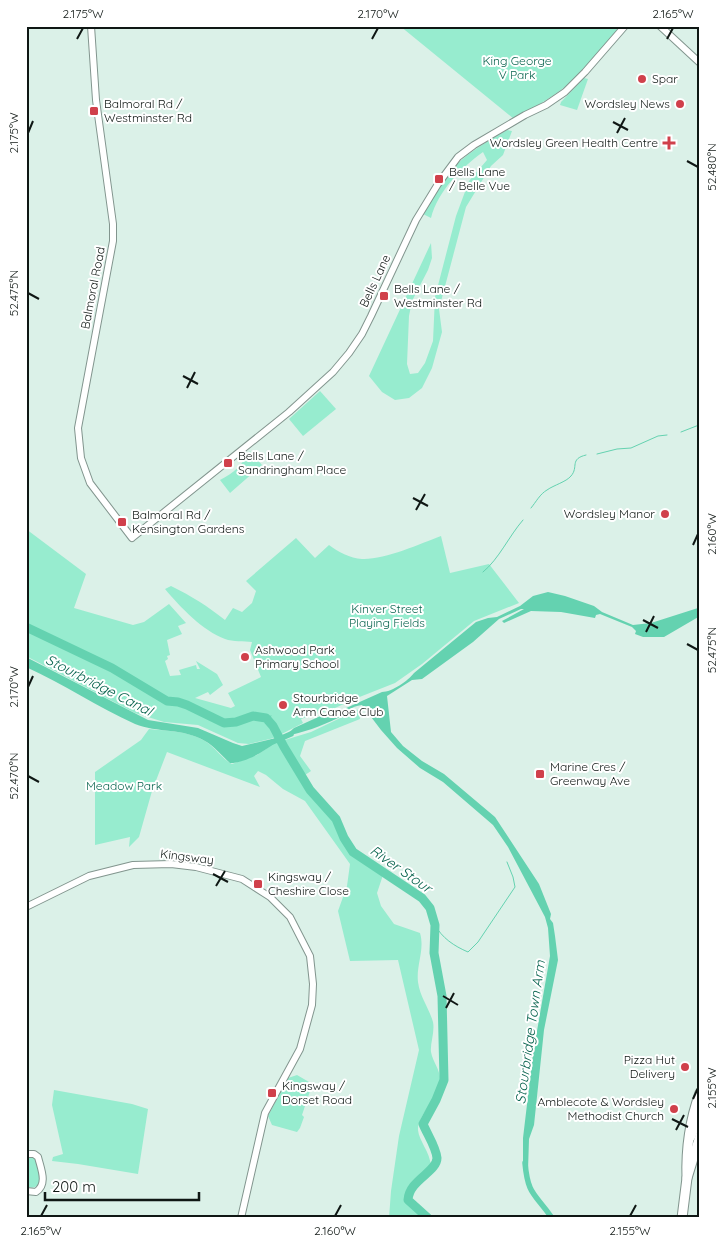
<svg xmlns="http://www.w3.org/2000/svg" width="726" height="1244" font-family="Quicksand,sans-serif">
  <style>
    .green { fill: #97eccf }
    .water { fill: #64d2b0 }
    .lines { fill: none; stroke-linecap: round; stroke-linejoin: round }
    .stream { stroke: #64d2b0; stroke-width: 1 }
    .canal { stroke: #64d2b0; stroke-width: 5.5 }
    .river { stroke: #64d2b0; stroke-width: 9 }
    .minor-casing { stroke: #82958e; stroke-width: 8 }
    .major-casing { stroke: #82958e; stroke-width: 9 }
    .highway-casing { stroke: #82958e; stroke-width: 11 }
    .minor { stroke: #fff; stroke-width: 6 }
    .major { stroke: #fff; stroke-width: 8 }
    .highway { stroke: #fff; stroke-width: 9 }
    .ticks { fill: none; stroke: #0f1714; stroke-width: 2 }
    .poi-dot { fill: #d0404b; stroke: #fff; stroke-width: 2 }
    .labels { text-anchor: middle; stroke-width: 4; stroke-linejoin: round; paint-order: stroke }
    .park-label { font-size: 12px; fill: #0b6650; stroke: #fff }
    .poi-label { font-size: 12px; fill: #0f1714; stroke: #fff; text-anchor: start }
    .street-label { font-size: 12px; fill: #0f1714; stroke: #fff }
    .water-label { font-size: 14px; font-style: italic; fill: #08644e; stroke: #fff }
    .neatline { fill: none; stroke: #0f1714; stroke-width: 2 }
    .ticks-label { font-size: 12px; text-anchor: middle; fill: #0f1714 }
  </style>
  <rect width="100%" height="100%" fill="#dbf1e8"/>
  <g class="green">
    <path d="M400,26H622C604,46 587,68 566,86C550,99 531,109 514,119Z"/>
    <path d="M584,78L588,79L577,110L560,105L561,102Z"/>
    <path d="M507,130L512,131L503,155L491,166L466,207L439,309L442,332L432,368L422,388L409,398L395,400L382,392L369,376L431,243L432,258L428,270L412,301L409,316L407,364L410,374L418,373L425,363L433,341L435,297L456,216L469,181L487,160L483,152C461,168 438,191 431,218L423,214C433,197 442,179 456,165C470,151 490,140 507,130Z"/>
    <path d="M320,391L336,409L303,436L289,419Z"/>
    <path d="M250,451L262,465L230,493L220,480C234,473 242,465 250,451Z"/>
    <path d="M26,529L86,574L74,608L133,625L144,622L169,604L186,623L178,626L182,634L167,640L170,655L167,656L168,659L165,661L170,676L181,675L179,670L196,665L197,669H200L196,661L217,674L223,685L210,695L208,692L195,698L231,708L235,706L228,693L261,677L250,650L252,642C244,641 233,642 225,639C203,631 180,607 165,589L171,586C193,597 206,605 225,620L233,608L242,612L252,603L256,591L246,581L296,538L315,558L329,545C338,552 350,558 362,559C384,560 420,544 441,536L450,573L489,564L519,603L474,621L422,664L395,683L357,698L335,708L301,719L303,723L274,738L249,744L238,743L198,725L164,722L135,713L26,656Z"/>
    <path d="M359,709L360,719L305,741L300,756L311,771L302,777L310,790L336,819L344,838L353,852L384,872L377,893L381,906L394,924L420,933C425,950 416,965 418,982C420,997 429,1008 433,1022C435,1032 430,1043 431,1052C433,1063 441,1070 440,1082C437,1099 417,1117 418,1130C419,1141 430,1152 431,1166C420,1174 406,1185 407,1200L424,1218H389L391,1191L399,1136L419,1050L398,960L350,961L338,911L347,886L350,864L305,801L283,789L266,775L258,771L254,776L260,787L167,752L152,791L139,837L129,847L130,837L95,845V772L141,740L149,729C167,731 189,731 205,741C215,747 222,759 232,764L257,755L275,743L311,732Z"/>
    <path d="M297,1075L309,1082L311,1088L302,1115L304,1117L300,1128L297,1132L272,1125L268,1116L288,1078Z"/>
    <path d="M54,1090L132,1104L148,1109L138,1174L78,1164L52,1161L53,1157L63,1154L52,1105Z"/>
    <path d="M31,1156L36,1160L41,1182C36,1188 33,1188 26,1187V1157Z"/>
  </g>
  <g class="water">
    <path d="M548,592L565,596L594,606L602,612L633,625L651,623L698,608H700V616L664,637H643L635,634L636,631L632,627L600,614L596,615L595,618L561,612L531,611L504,623L502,621L524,609H521L499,619L473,642L422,679L412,680L387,696L391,732L403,746L422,761L444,774L495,817L539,884L551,914L550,919L553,923L555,936L558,960L544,1030L534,1125L529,1139L528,1170H523V1138L533,1054L550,956L548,928L545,917L508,847L493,825L443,782L420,768L397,748L381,730L362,705C350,706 347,713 338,718C321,726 303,733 285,736L294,728L336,709H344L382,692C392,692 408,681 414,673L476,622L488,618L497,617L520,606L533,596Z"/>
    <path d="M26,657L148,720L198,728L233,743L242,746L272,739L275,740V743C263,752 245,763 230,763C222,756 214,746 205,741C184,728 157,733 135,724C97,707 64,684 26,667Z"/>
  </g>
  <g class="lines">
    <g class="stream">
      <path d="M681,432L699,425"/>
      <path d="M597,454L617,449L631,448L658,436L667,435"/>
      <path d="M531,508C536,502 540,494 547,490C554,485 566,482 571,476C579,467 569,459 586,455"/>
      <path d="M483,572C499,559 509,536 523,520"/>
      <path d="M266,718L271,716"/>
      <path d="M435,925C442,938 454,946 468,952L478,942L515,887L513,877L507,862"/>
    </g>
    <g class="canal">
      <path d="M270,743L291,734"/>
      <path d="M525,1163C528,1196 535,1193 552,1218"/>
    </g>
    <path class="river" d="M26,627L112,668L167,701L178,702L187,705L224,723L236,722L253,716L266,718L273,726L284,747L310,790L336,819L344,838L353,852L422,898L430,908L435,925L434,953L442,996L444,1080L436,1100L423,1124C427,1134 436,1147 437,1158C437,1172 409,1180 408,1200L428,1218"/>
    <g class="minor-casing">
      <g id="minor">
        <path d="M91,26L96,100L113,224V241L78,428L81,458L90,483L132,538L289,412L333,372L349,353L362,334L371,316L416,220L438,184L458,157L474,145L525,115L546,105L565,92L585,72L625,26"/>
        <path d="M660,26L700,63"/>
        <path d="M26,907L89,876L133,865L171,864L196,867L242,879L270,897L290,917L310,956L313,984L312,1005L300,1049L265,1113L241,1218"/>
        <path d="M26,1154H34L38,1157C41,1169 48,1184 36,1192L26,1191"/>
      </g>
    </g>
    <g class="major-casing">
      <path id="major" d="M691,1137L700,1115"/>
    </g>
    <g class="highway-casing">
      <g id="highway">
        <path d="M687,1178C686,1149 690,1120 700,1093"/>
        <path d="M682,1218L687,1178L700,1136"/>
      </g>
    </g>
    <use href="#minor" class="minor"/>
    <use href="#major" class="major"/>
    <use href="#highway" class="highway"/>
  </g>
  <path class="ticks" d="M77,39L83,28M372,39L378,28M667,39L673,28M613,122L628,130M28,133L33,121M617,133L625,118M687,161L698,167M28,293L39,299M183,376L198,384M187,388L195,372M413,498L428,506M416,510L425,494M693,545L698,534M643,620L658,628M646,632L654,616M687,644L698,650M28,687L33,676M28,776L39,782M213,874L228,882M216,886L225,871M443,996L458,1005M446,1008L454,993M693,1099L698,1088M672,1119L688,1127M676,1130L684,1115M41,1216L47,1205M335,1216L341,1205M630,1216L636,1205"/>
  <g class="poi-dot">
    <circle cx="642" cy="79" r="5"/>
    <circle cx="680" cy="104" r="5"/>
    <rect x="89" y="106" width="10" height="10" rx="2.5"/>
    <path d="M666.5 135.5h5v5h5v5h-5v5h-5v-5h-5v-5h5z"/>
    <rect x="434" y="174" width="10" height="10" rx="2.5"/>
    <rect x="379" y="291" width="10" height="10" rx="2.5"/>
    <rect x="223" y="458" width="10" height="10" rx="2.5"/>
    <circle cx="665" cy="514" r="5"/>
    <rect x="117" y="517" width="10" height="10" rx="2.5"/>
    <circle cx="245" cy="657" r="5"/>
    <circle cx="283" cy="705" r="5"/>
    <rect x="535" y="769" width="10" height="10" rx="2.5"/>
    <rect x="253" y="879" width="10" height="10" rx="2.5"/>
    <circle cx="685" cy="1067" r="5"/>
    <rect x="267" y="1088" width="10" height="10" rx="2.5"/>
    <circle cx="674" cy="1109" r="5"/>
  </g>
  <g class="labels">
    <g class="park-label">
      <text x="517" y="65">King George<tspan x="517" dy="14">V Park</tspan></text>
      <text x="387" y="613">Kinver Street<tspan x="387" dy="14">Playing Fields</tspan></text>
      <text x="124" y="790">Meadow Park</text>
    </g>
    <g class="poi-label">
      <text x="652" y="83">Spar</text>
      <text x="104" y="108">Balmoral Rd /<tspan x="104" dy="14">Westminster Rd</tspan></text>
      <text x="670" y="108" text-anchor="end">Wordsley News</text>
      <text x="658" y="147" text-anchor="end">Wordsley Green Health Centre</text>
      <text x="449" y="176">Bells Lane<tspan x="449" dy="14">/ Belle Vue</tspan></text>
      <text x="394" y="293">Bells Lane /<tspan x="394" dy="14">Westminster Rd</tspan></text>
      <text x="238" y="460">Bells Lane /<tspan x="238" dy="14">Sandringham Place</tspan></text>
      <text x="655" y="518" text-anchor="end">Wordsley Manor</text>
      <text x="132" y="519">Balmoral Rd /<tspan x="132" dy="14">Kensington Gardens</tspan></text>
      <text x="255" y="654">Ashwood Park<tspan x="255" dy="14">Primary School</tspan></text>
      <text x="293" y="702">Stourbridge<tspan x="293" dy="14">Arm Canoe Club</tspan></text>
      <text x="550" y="771">Marine Cres /<tspan x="550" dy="14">Greenway Ave</tspan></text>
      <text x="268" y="881">Kingsway /<tspan x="268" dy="14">Cheshire Close</tspan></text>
      <text x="675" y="1064" text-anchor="end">Pizza Hut<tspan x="675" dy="14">Delivery</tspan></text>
      <text x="282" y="1090">Kingsway /<tspan x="282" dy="14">Dorset Road</tspan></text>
      <text x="664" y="1106" text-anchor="end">Amblecote &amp; Wordsley<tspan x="664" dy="14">Methodist Church</tspan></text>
    </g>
    <g class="street-label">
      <text transform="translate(375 281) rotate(-65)" y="4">Bells Lane</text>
      <text transform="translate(93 288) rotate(-79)" y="4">Balmoral Road</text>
      <text transform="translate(187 857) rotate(7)" y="4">Kingsway</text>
    </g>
    <g class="water-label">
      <text transform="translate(99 685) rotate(27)" y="5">Stourbridge Canal</text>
      <text transform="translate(401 869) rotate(35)" y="5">River Stour</text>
      <text transform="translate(530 1032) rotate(-82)" y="5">Stourbridge Town Arm</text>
    </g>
  </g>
  <rect width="726" height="1244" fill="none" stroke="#ffffff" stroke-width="55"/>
  <path d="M45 1192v8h154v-8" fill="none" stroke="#0f1714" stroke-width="2.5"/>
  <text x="52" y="1192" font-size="15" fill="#0f1714" stroke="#ffffff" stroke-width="4" paint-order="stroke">200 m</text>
  <rect x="28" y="28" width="670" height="1188" class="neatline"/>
  <g class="ticks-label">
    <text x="83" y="18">2.175°W</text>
    <text x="378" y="18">2.170°W</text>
    <text x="673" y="18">2.165°W</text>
    <text transform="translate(14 133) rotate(-90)" y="4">2.175°W</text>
    <text transform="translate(712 167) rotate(-90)" y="4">52.480°N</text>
    <text transform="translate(14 293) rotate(-90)" y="4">52.475°N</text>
    <text transform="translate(712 534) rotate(-90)" y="4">2.160°W</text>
    <text transform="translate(712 650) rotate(-90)" y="4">52.475°N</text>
    <text transform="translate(14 687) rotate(-90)" y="4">2.170°W</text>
    <text transform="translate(14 776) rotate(-90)" y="4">52.470°N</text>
    <text transform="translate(712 1088) rotate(-90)" y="4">2.155°W</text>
    <text x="41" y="1235">2.165°W</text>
    <text x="335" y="1235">2.160°W</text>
    <text x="630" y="1235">2.155°W</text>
  </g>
</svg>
